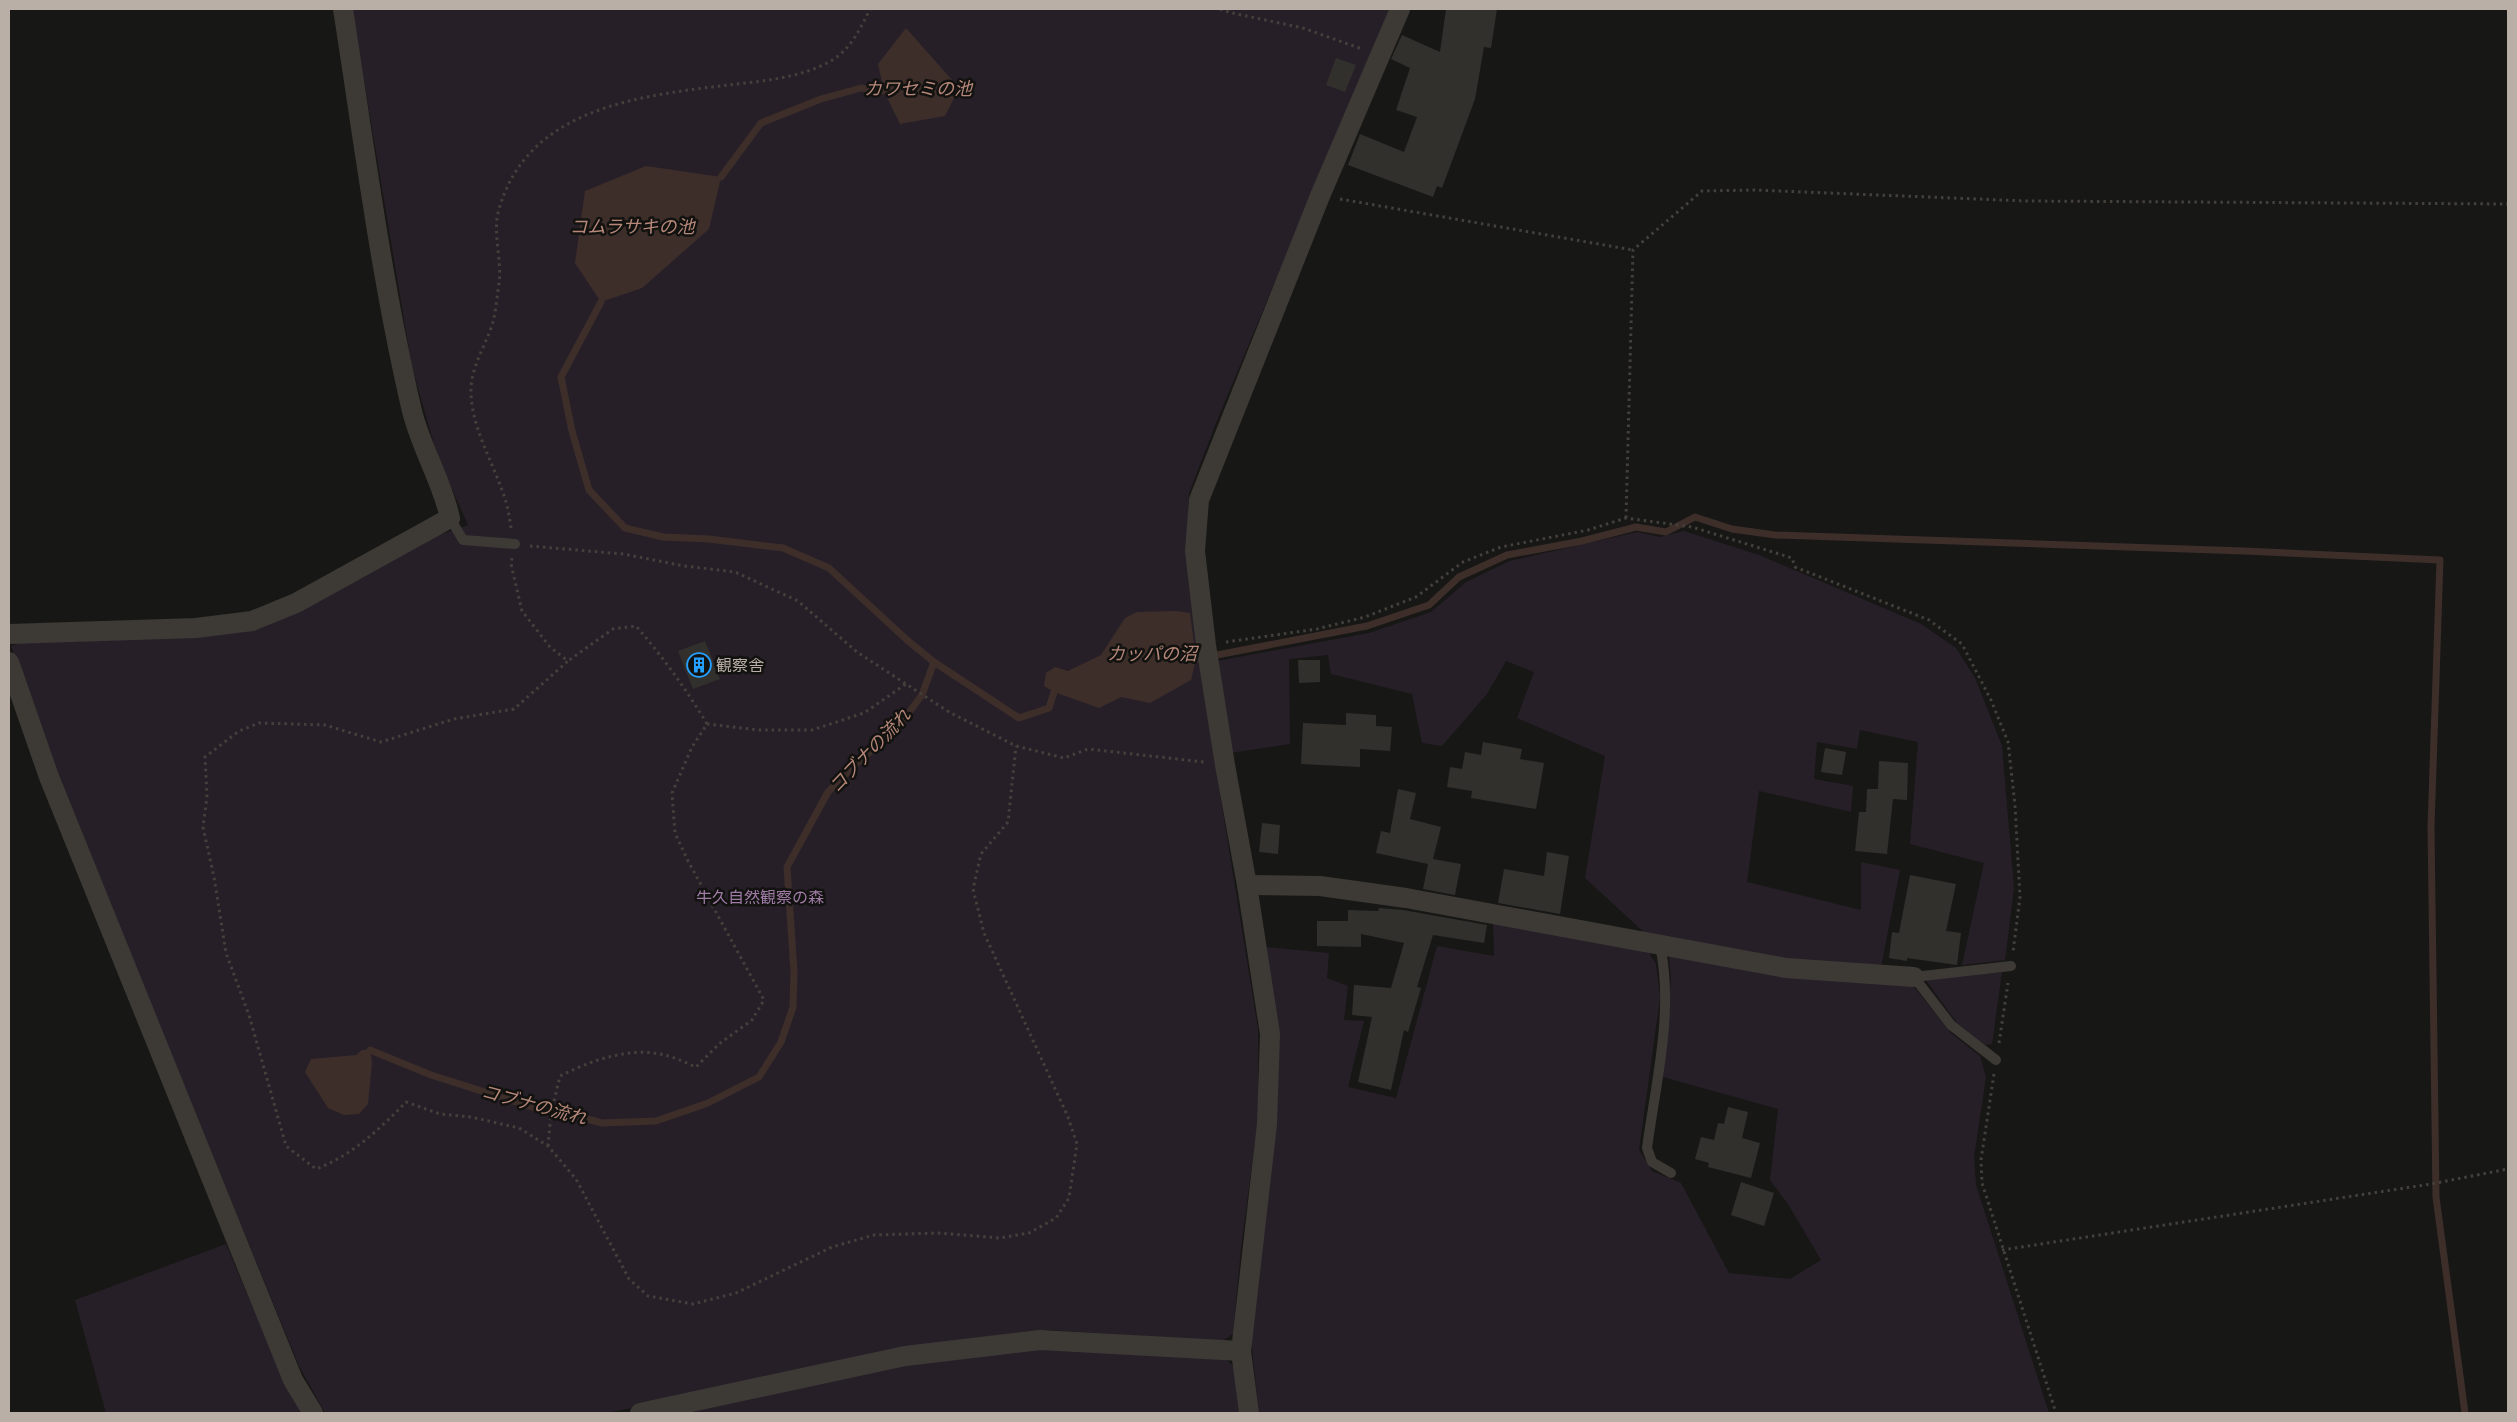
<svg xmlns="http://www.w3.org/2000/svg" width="2517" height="1422" font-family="'Varela Round','Noto Sans JP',sans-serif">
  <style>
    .green { fill: #271f28 }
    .water { fill: #3d2e2a }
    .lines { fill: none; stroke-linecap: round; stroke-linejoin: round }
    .stream { stroke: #3d2e2a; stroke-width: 7 }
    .building { fill: #31302d }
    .path { stroke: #44403c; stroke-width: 3; stroke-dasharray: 2.5 4; stroke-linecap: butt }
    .lane { stroke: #3d3a36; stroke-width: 10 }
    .street { stroke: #3d3a36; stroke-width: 20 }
    .labels { text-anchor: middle; stroke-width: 5; stroke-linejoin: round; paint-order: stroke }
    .poi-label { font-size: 16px; fill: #b9afa6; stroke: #121210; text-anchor: start }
    .park-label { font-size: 16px; fill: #9f7ba6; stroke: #121210 }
    .water-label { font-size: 18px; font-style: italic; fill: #b78879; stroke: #121210 }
  </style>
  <rect width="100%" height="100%" fill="#171715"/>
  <g class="green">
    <path d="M352,9H1389L1218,418L1189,493L1187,539L1202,682L1258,1029V1119L1241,1248L1233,1334L1222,1341L1049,1330L605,1413H325L299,1366L59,781L11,646L30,639L260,629L422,541L468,525L438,458L412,367Z"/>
    <path d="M1684,531L1759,555L1921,624L1956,648L1975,678L2002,746L2014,888L2005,960L1962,965L1984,863L1910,844L1918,742L1860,730L1857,749L1817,742L1814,779L1853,786L1851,812L1759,791L1747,882L1861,910V862L1900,870L1881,967L1790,961L1648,936L1585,878L1605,756L1517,718L1534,672L1506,661L1487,694L1442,746L1422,743L1412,694L1331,674L1328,655L1289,659L1290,744L1230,753L1217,661L1369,633L1431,612L1466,582L1510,561L1637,532L1661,537Z"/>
    <path d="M1493,921L1646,948L1656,964L1660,998L1639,1150L1652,1171L1681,1183L1729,1273L1790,1279L1821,1260L1788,1204L1770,1180L1778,1109L1663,1077L1671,979L1669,956L1900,981L1915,988L1952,1034L1980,1056L1986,1077L1974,1157L1976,1185L2049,1413H1259L1251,1339L1265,947L1329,953L1327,978L1348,986L1344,1020L1364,1021L1348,1087L1396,1098L1437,946L1494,956Z"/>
    <path d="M2002,972L1992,1044L1985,1045L1957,1023L1926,980Z"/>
    <path d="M226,1244L280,1372L303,1413H106L75,1300Z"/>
    <path d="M1041,1349L1219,1355L1233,1365L1239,1413H686L919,1362Z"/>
  </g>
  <g class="water">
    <path d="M906,28L959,88L945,116L900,124L884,91L878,64Z"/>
    <path d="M646,166L721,177L709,229L642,288L601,302L575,263L585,191Z"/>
    <path d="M1176,611L1190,613L1196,659L1191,680L1150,703L1121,697L1099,708L1054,692L1044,686L1046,673L1055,667L1068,671L1101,655L1125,618L1137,612Z"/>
    <path d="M362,1050H370L372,1062L368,1104L359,1114L344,1115L328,1108L305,1072L311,1059L356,1055Z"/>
  </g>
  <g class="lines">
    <g class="stream">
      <path d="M721,177L761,123L821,99L861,88L884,91"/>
      <path d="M601,302L561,377L572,431L589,490L625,528L663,537L709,539L783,548L829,568L907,640L934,662L1019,718L1049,708L1054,692"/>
      <path d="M1196,659L1367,626L1429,605L1459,577L1507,555L1582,541L1636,527L1666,532L1695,517L1732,529L1775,535L2244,551L2440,560L2431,827L2436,1197L2465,1413"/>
      <path d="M370,1050L431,1075L551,1113L569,1114L602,1123L656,1121L708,1103L759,1077L781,1042L793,1007L794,972L787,867L828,792L854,766L898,727L922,695L934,662"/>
    </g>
  </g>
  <g class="building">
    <path d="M1446,9H1497L1491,48L1484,47L1475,99L1442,188L1437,186L1433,197L1348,165L1360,134L1404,152L1417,117L1396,110L1410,68L1391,59L1402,35L1440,52Z"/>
    <path d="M1336,58L1356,65L1345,92L1326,85Z"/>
    <path d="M705,641L720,679L693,689L678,651Z"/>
    <path d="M1298,660H1320V682L1299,683Z"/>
    <path d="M1346,713L1376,715V726L1392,727L1390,751L1360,749V767L1301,764L1303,723L1346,725Z"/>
    <path d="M1483,742L1522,749L1520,759L1544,763L1536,809L1471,798L1472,791L1447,787L1450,767L1462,769L1465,752L1481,755Z"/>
    <path d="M1825,748L1846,752L1842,775L1821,772Z"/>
    <path d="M1879,761L1908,763L1907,800L1893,799L1887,854L1855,851L1859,812H1866L1867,789H1878Z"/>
    <path d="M1398,789L1416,793L1410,819L1441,827L1433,859L1461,864L1455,895L1423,889L1428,864L1376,853L1381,831L1390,833Z"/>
    <path d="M1262,823L1280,825L1278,854L1259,852Z"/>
    <path d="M1547,852L1569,856L1560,914L1498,903L1504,869L1544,876Z"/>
    <path d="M1910,875L1956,884L1946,931L1961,933L1957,965L1907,958V961L1889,958L1892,932L1899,933Z"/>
    <path d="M1379,908L1403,910L1487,925L1484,943L1433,935L1417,987L1421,988L1408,1032L1404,1030L1391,1090L1358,1082L1372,1017L1352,1015L1354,985L1391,988L1404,943L1361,934V947L1317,946V921H1348V910L1378,911Z"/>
    <path d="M1728,1107L1748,1112L1742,1138L1760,1143L1751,1178L1708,1167L1709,1163L1695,1159L1701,1137L1714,1140L1718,1123L1724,1124Z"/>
    <path d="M1741,1182L1774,1193L1764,1226L1731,1215Z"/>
  </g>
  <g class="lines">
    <g class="path">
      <path d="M1220,9L1232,13L1303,28L1362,49"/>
      <path d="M1340,199L1633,250"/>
      <path d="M1626,518L1633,250L1702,191L1754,190L2027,201L2508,204"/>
      <path d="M511,528C509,515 507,502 502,490C491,459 472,427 471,393C470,367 486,346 493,322C496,310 497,296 499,283C502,262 493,233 498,213C525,108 638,96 728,85C763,81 803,78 834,59C852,47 861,27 870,9"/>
      <path d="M530,546L623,554L684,566L735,572L798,601L857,652L949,712L1016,746L1064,758L1088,749L1204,762"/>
      <path d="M512,558L511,564L522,611L550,647L568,661L514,709L454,719L381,742L325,725L259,723L239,731L205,757L207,796L203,827L214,877L226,953L249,1015L286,1146L316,1169C351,1156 380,1129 406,1102L440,1114L471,1117L519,1128L548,1146L576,1179L629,1279L648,1296L693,1304L736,1293L832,1247L874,1235L938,1233L1000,1238L1029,1233L1056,1218L1069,1198L1077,1144L1068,1117L984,933L973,889L981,854L1008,822L1016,746"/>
      <path d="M1226,642L1317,629L1365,617L1416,597L1463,562L1501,547L1588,530L1626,518L1692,527L1792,558L1795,567L1929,620L1962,644L1991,700L2008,742L2015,805L2020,897L2013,952"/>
      <path d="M707,724L759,730H812L864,713L906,684"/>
      <path d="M1999,1043L2008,983"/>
      <path d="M1994,1074L1981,1160L1982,1183L2056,1413"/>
      <path d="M548,1146L551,1113L560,1076C590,1061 630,1046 664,1055C675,1057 686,1063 696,1067L719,1044L752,1020L764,1000L688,861L675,833L672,793L692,747L707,724C686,689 663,657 636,626L613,629L568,661"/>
      <path d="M2002,1250L2431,1184L2508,1169"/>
    </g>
    <g class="lane">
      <path d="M450,518L463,540L515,544"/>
      <path d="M1660,945C1674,1012 1656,1081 1647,1148L1652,1162L1671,1173"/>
      <path d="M1914,977L1951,1025L1996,1060"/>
      <path d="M1914,977L2011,966"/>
    </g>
    <g class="street">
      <path d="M9,634L196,628L252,621L296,603L450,518C442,481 421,448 412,411C381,279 364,143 343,9"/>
      <path d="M9,662L49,777L293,1380L313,1413"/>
      <path d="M1247,885L1320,886L1406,898L1786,968L1914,977"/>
      <path d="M640,1413L905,1356L1040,1340L1241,1351"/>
      <path d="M1249,1413L1241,1351L1267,1124L1270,1034L1247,885L1225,765L1206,645L1195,551L1199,500L1320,196L1400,9"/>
    </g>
  </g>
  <defs>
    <g id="building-ring" transform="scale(1.25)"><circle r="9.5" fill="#121210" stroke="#25a0ff" stroke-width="1.5"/><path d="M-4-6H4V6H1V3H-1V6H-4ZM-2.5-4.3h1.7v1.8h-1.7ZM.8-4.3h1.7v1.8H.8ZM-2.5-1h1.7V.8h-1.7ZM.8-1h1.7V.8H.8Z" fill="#25a0ff"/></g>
  </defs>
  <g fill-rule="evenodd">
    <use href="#building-ring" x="699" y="665"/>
  </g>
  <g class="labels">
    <g class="poi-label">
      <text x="716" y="671">観察舎</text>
    </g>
    <g class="park-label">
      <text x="760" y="903">牛久自然観察の森</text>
    </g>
    <g class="water-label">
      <text x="918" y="95">カワセミの池</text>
      <text x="632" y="233">コムラサキの池</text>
      <text x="1152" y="660">カッパの沼</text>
      <text transform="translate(870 751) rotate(-46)" y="6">コブナの流れ</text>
      <text transform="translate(534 1105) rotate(15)" y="6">コブナの流れ</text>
    </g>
  </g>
  <rect width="2517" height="1422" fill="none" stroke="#b9afa6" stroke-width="20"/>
</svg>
